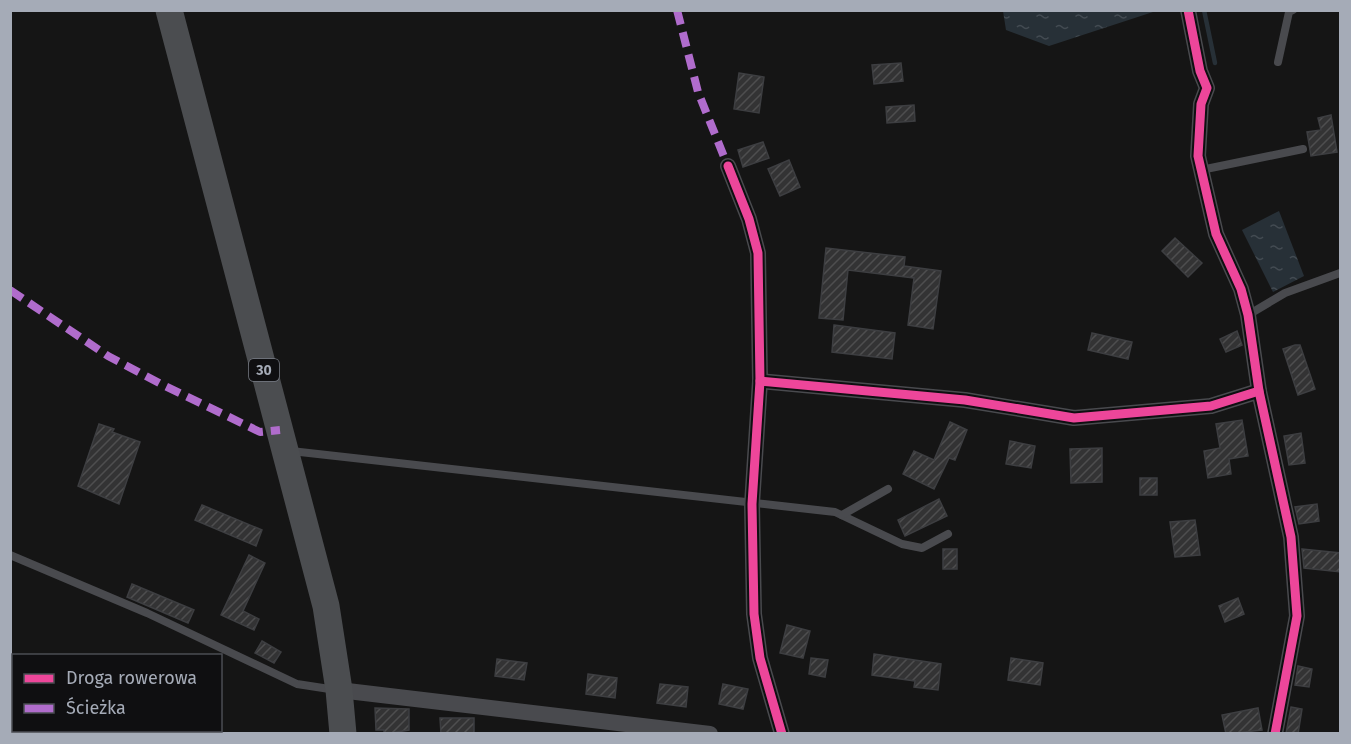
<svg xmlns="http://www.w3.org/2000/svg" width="1351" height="744" font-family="'Fira Sans',sans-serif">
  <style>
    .water { fill: url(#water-ripples) }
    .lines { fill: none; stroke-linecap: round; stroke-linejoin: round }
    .stream { stroke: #273037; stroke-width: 4.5 }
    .building { fill: url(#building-hatch); stroke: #3d3e41; stroke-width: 1.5 }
    .service { stroke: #494a4e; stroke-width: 8 }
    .minor { stroke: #494a4e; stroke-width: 16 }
    .primary { stroke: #4b4d50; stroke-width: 27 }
    .quiet { stroke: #b06ccc; stroke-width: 8; stroke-dasharray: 15 8; stroke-linecap: butt }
    .cycleway-casing { stroke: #0f0f11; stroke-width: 13 }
    .cycleway { stroke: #ed469a; stroke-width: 9 }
    .labels { text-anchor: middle; stroke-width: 4.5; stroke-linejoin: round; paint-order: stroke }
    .shield { fill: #0f0f11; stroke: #787c85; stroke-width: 1.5 }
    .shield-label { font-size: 14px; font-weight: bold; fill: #a5abb7 }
  </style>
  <defs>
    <pattern id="water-ripples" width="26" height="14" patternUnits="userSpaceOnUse" patternTransform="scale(1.5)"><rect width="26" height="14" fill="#273037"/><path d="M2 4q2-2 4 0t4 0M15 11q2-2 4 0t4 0" fill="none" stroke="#434b52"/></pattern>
    <pattern id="building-hatch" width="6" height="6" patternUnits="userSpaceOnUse" patternTransform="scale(1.5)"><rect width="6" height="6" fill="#333334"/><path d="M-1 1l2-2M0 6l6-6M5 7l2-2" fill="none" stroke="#4e4e4f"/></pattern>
  </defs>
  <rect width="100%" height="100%" fill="#151515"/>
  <g class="water">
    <path d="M1003,11V10L1156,11L1049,46L1006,30Z"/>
    <path d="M1279,211L1304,276L1273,292L1242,230Z"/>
  </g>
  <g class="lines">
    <path class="stream" d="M1204,10L1215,63"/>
  </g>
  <g class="building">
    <path d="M901,63L903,81L874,84L872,65Z"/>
    <path d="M739,73L764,77L759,113L734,109Z"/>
    <path d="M914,105L915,121L887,123L886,107Z"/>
    <path d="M1331,115L1337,152L1311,156L1307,132L1321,130L1318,118Z"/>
    <path d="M763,142L769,158L743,167L738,150Z"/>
    <path d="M789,160L800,187L780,196L768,169Z"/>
    <path d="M1175,238L1202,263L1188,277L1162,251Z"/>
    <path d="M826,248L905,257L904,266L941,271L933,329L908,325L914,278L848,270L843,320L819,318Z"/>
    <path d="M834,325L895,333L892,359L832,352Z"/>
    <path d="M1237,331L1242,345L1226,352L1220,339Z"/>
    <path d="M1092,333L1132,342L1128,359L1088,350Z"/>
    <path d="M1295,345H1300L1315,389L1298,395L1283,349Z"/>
    <path d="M1242,420L1248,456L1229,459L1231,474L1208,478L1204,451L1220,448L1216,424Z"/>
    <path d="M950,422L967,430L955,460L949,458L934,489L903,474L914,451L934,460Z"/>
    <path d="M99,424L114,429L112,432L140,442L119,504L78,486Z"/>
    <path d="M1301,433L1305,463L1289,465L1284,436Z"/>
    <path d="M1010,441L1035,446L1031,468L1006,464Z"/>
    <path d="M1102,448V482L1071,483L1070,449Z"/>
    <rect x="1140" y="478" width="17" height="17"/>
    <path d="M939,499L947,516L905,536L898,520Z"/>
    <path d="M1317,504L1319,521L1299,524L1295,507Z"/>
    <path d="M202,505L262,530L256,546L195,520Z"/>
    <path d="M1195,520L1200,555L1175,557L1170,522Z"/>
    <rect x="943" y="549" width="14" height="20"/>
    <path d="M1302,549L1341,553V572L1304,568Z"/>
    <path d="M249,555L265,563L243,611L259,619L254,630L221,615Z"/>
    <path d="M132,584L194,610L188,623L127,597Z"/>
    <path d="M1238,598L1244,614L1225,622L1219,606Z"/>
    <path d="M787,625L810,631L803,658L780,653Z"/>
    <path d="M262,641L281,652L274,663L255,653Z"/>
    <path d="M874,654L941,664L938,690L914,687L915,681L872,675Z"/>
    <path d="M811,658L828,660L825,677L809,674Z"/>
    <path d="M1011,658L1043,663L1040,685L1008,680Z"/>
    <path d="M497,659L527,663L524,680L495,676Z"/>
    <path d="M1298,666L1312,669L1309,687L1295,685Z"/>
    <path d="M588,674L617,678L615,698L586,694Z"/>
    <path d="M660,684L688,687L686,707L657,703Z"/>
    <path d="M723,684L748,689L743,709L719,704Z"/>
    <path d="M1291,707L1302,709L1298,734L1286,733Z"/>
    <path d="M375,708L409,709V730L384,734V730H376Z"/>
    <path d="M1258,708L1262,730L1226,734L1222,715Z"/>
    <path d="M440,718H474V734H441Z"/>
  </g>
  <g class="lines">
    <g class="service">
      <path d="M1278,62L1289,12L1293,10"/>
      <path d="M1201,170L1303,149"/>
      <path d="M1248,315L1285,293L1340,273"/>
      <path d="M291,451L835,512L902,544L922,548L948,534"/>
      <path d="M842,515L888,489"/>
      <path d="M10,555L147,613L297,684L336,690"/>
    </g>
    <g class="minor">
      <path d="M1188,10L1200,71L1207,88L1201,104L1198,156L1216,234L1241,289L1248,315L1259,391L1291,537L1297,616L1275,734"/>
      <path d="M728,166L749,219L758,253L760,381L752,504L754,614L760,658L782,734"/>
      <path d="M760,381L965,400L1074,418L1211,406L1259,391"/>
      <path d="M339,690L710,734"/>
    </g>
    <path class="primary" d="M169,10L326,606L339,690L343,734"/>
    <g class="quiet">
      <path d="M677,10L698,92L729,169"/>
      <path d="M10,290L108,356L165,386L260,432L280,430"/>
    </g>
    <g class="cycleway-casing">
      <g id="cycleway">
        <path d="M1188,10L1200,71L1207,88L1201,104L1198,156L1216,234L1241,289L1248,315L1259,391L1291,537L1297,616L1275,734"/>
        <path d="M728,166L749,219L758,253L760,381L752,504L754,614L760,658L782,734"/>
        <path d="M760,381L965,400L1074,418L1211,406L1259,391"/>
      </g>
    </g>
    <use href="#cycleway" class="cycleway"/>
  </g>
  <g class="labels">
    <rect class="shield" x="249" y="359" width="30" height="22" rx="4.5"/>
    <g class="shield-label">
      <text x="264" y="375">30</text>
    </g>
  </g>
  <rect width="1351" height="744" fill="none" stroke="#a5abb7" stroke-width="24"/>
  <rect x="12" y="654" width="210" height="78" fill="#0f0f11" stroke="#4b4d53" stroke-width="1.5"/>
  <rect x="24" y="674" width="30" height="9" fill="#ed469a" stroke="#4b4d53" stroke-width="1.5"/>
  <text x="66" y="684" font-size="18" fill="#a5abb7">Droga rowerowa</text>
  <rect x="24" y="704" width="30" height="9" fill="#b06ccc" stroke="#4b4d53" stroke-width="1.5"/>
  <text x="66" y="714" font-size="18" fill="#a5abb7">Ścieżka</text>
</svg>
